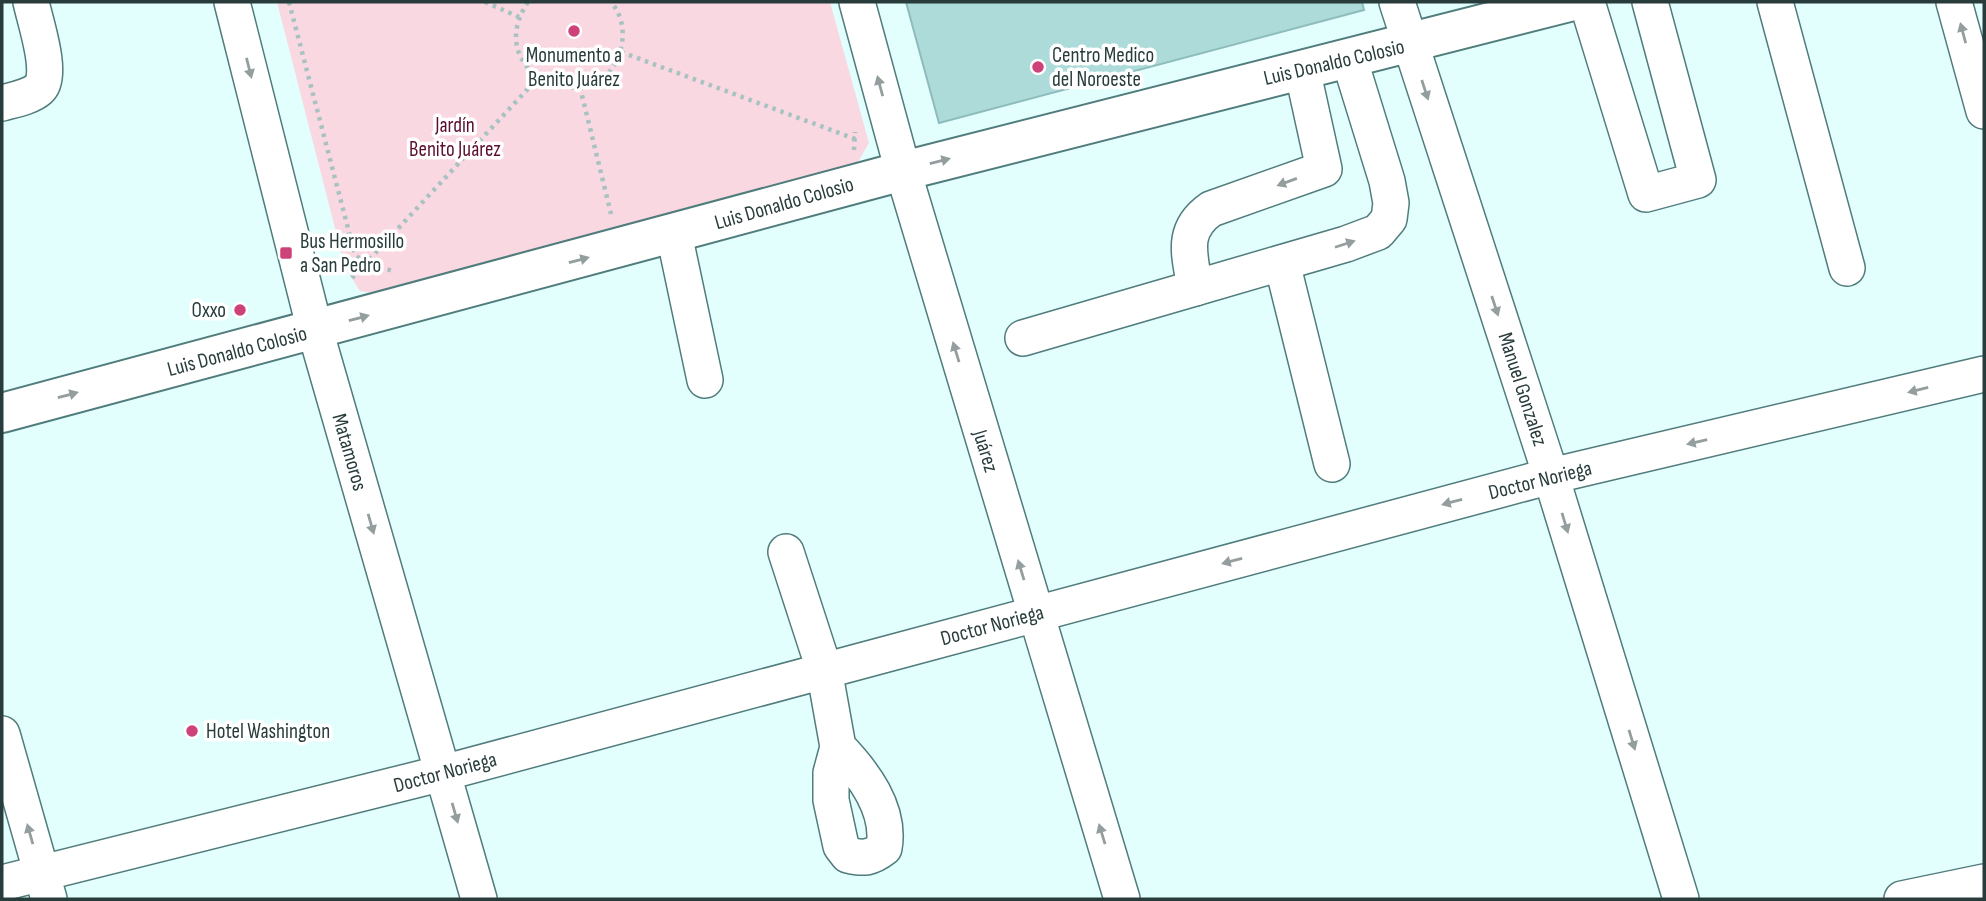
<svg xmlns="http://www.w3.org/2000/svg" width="1986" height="901" font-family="'Sofia Sans Condensed',sans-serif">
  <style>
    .green { fill: #f9d8e1 }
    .building { fill: #acdbda; stroke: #8ebbbb; stroke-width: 2 }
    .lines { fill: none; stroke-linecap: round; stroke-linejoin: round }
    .minor-casing { stroke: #507c7c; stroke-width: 38 }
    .major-casing { stroke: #507c7c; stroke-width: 42 }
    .path { stroke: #a8c2c1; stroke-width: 4.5; stroke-dasharray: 3.5 5; stroke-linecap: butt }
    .minor { stroke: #fff; stroke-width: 35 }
    .major { stroke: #fff; stroke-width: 38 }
    .oneway { fill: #949e9e }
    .poi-dot { fill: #cd4278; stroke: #fff; stroke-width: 2.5 }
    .labels { text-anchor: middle; stroke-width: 7; stroke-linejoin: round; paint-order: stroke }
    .poi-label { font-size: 21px; fill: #293c3c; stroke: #fff; text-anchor: start }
    .street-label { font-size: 21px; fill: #293c3c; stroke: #fff }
    .park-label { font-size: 21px; fill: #5b0e2f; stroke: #fff }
  </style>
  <rect width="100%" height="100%" fill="#e2fefd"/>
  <path class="green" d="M277,2H830L869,143L854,169L385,295L360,291L345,267Z"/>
  <path class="building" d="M906,2H1362L1364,10L939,123Z"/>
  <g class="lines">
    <g class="minor-casing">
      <g id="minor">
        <path d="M232,2L315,330L479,899"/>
        <path d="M857,2L903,171L1122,899"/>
        <path d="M1397,2L1551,476L1681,899"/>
        <path d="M1587,2L1646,194L1698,180L1650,2"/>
        <path d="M1775,2L1847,268"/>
        <path d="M1954,2L1984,111"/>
        <path d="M1302,69L1324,169L1211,209C1180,231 1190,255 1195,288L1346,244L1378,232L1389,219L1391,203L1387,181L1349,58"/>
        <path d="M2,103C13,100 30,97 39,89C54,76 35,21 31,2"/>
        <path d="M674,234L705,380"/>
        <path d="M1282,263L1332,464"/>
        <path d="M1023,338L1195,288"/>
        <path d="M786,552L824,669L838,747L831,773V800L841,846L848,855C864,859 871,858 884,848C891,809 863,773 838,747"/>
        <path d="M2,734L49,899"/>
        <path d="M2,883L443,773L1551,476L1984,374"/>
        <path d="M1902,899L1984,882"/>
      </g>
    </g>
    <g class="major-casing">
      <path id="major" d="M2,413L903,171L1569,2"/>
    </g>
    <g class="path">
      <path d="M289,2L355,255L366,263L393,271"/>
      <path d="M485,2L519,17"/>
      <path d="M528,2C477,78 604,125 621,48C625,31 622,15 611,2"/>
      <path d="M621,52L858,140"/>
      <path d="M580,87L611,214"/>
      <path d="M854,150L855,132"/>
      <path d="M352,278L538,78"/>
    </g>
    <use href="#minor" class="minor"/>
    <use href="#major" class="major"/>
  </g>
  <defs><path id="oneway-solid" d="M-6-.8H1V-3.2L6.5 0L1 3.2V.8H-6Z" transform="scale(1.75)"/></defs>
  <g class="oneway">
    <use href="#oneway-solid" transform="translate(1963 33) rotate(-105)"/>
    <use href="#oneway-solid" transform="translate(249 68) rotate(76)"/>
    <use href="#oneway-solid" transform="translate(880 86) rotate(-105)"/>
    <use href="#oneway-solid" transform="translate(1425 90) rotate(72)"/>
    <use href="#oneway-solid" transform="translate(940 161) rotate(-14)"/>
    <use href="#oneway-solid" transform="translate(1287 182) rotate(160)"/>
    <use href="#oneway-solid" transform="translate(1345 244) rotate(-18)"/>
    <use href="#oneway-solid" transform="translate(579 260) rotate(-15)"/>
    <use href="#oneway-solid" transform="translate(1495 306) rotate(72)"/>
    <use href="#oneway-solid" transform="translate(359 318) rotate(-15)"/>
    <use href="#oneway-solid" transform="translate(956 352) rotate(-107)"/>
    <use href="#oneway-solid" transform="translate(1918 390) rotate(166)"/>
    <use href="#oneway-solid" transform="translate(68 395) rotate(-15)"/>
    <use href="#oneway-solid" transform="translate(1697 442) rotate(167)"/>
    <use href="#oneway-solid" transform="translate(1452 502) rotate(165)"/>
    <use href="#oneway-solid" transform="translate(1565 523) rotate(73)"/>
    <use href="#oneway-solid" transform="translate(371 524) rotate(74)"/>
    <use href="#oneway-solid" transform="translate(1232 561) rotate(165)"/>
    <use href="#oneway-solid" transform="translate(1021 570) rotate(-107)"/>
    <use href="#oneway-solid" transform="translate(1632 740) rotate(73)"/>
    <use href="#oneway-solid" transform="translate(455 813) rotate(74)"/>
    <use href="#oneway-solid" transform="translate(30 834) rotate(-106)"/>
    <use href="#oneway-solid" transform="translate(1102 834) rotate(-107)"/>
  </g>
  <g class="poi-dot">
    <circle cx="574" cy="31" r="7"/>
    <circle cx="1038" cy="67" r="7"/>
    <rect x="279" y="246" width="14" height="14" rx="3.5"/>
    <circle cx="240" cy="310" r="7"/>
    <circle cx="192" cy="731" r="7"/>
  </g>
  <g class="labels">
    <g class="poi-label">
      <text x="574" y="62" text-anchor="middle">Monumento a<tspan x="574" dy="24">Benito Juárez</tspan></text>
      <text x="1052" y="62">Centro Medico<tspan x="1052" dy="24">del Noroeste</tspan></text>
      <text x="300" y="248">Bus Hermosillo<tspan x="300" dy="24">a San Pedro</tspan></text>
      <text x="226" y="317" text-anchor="end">Oxxo</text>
      <text x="206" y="738">Hotel Washington</text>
    </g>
    <g class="street-label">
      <text transform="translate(1334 62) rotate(-13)" y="7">Luis Donaldo Colosio</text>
      <text transform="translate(784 203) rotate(-16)" y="7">Luis Donaldo Colosio</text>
      <text transform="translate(237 351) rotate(-15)" y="7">Luis Donaldo Colosio</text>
      <text transform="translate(1523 389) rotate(72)" y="7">Manuel Gonzalez</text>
      <text transform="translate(986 451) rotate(73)" y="7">Juárez</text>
      <text transform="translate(350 452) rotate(74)" y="7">Matamoros</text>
      <text transform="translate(1540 480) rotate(-14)" y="7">Doctor Noriega</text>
      <text transform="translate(992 625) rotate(-15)" y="7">Doctor Noriega</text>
      <text transform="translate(445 772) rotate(-15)" y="7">Doctor Noriega</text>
    </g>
    <g class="park-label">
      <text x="455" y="132">Jardín<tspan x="455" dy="24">Benito Juárez</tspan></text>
    </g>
  </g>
  <rect width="1986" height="901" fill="none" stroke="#293c3c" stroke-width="7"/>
</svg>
